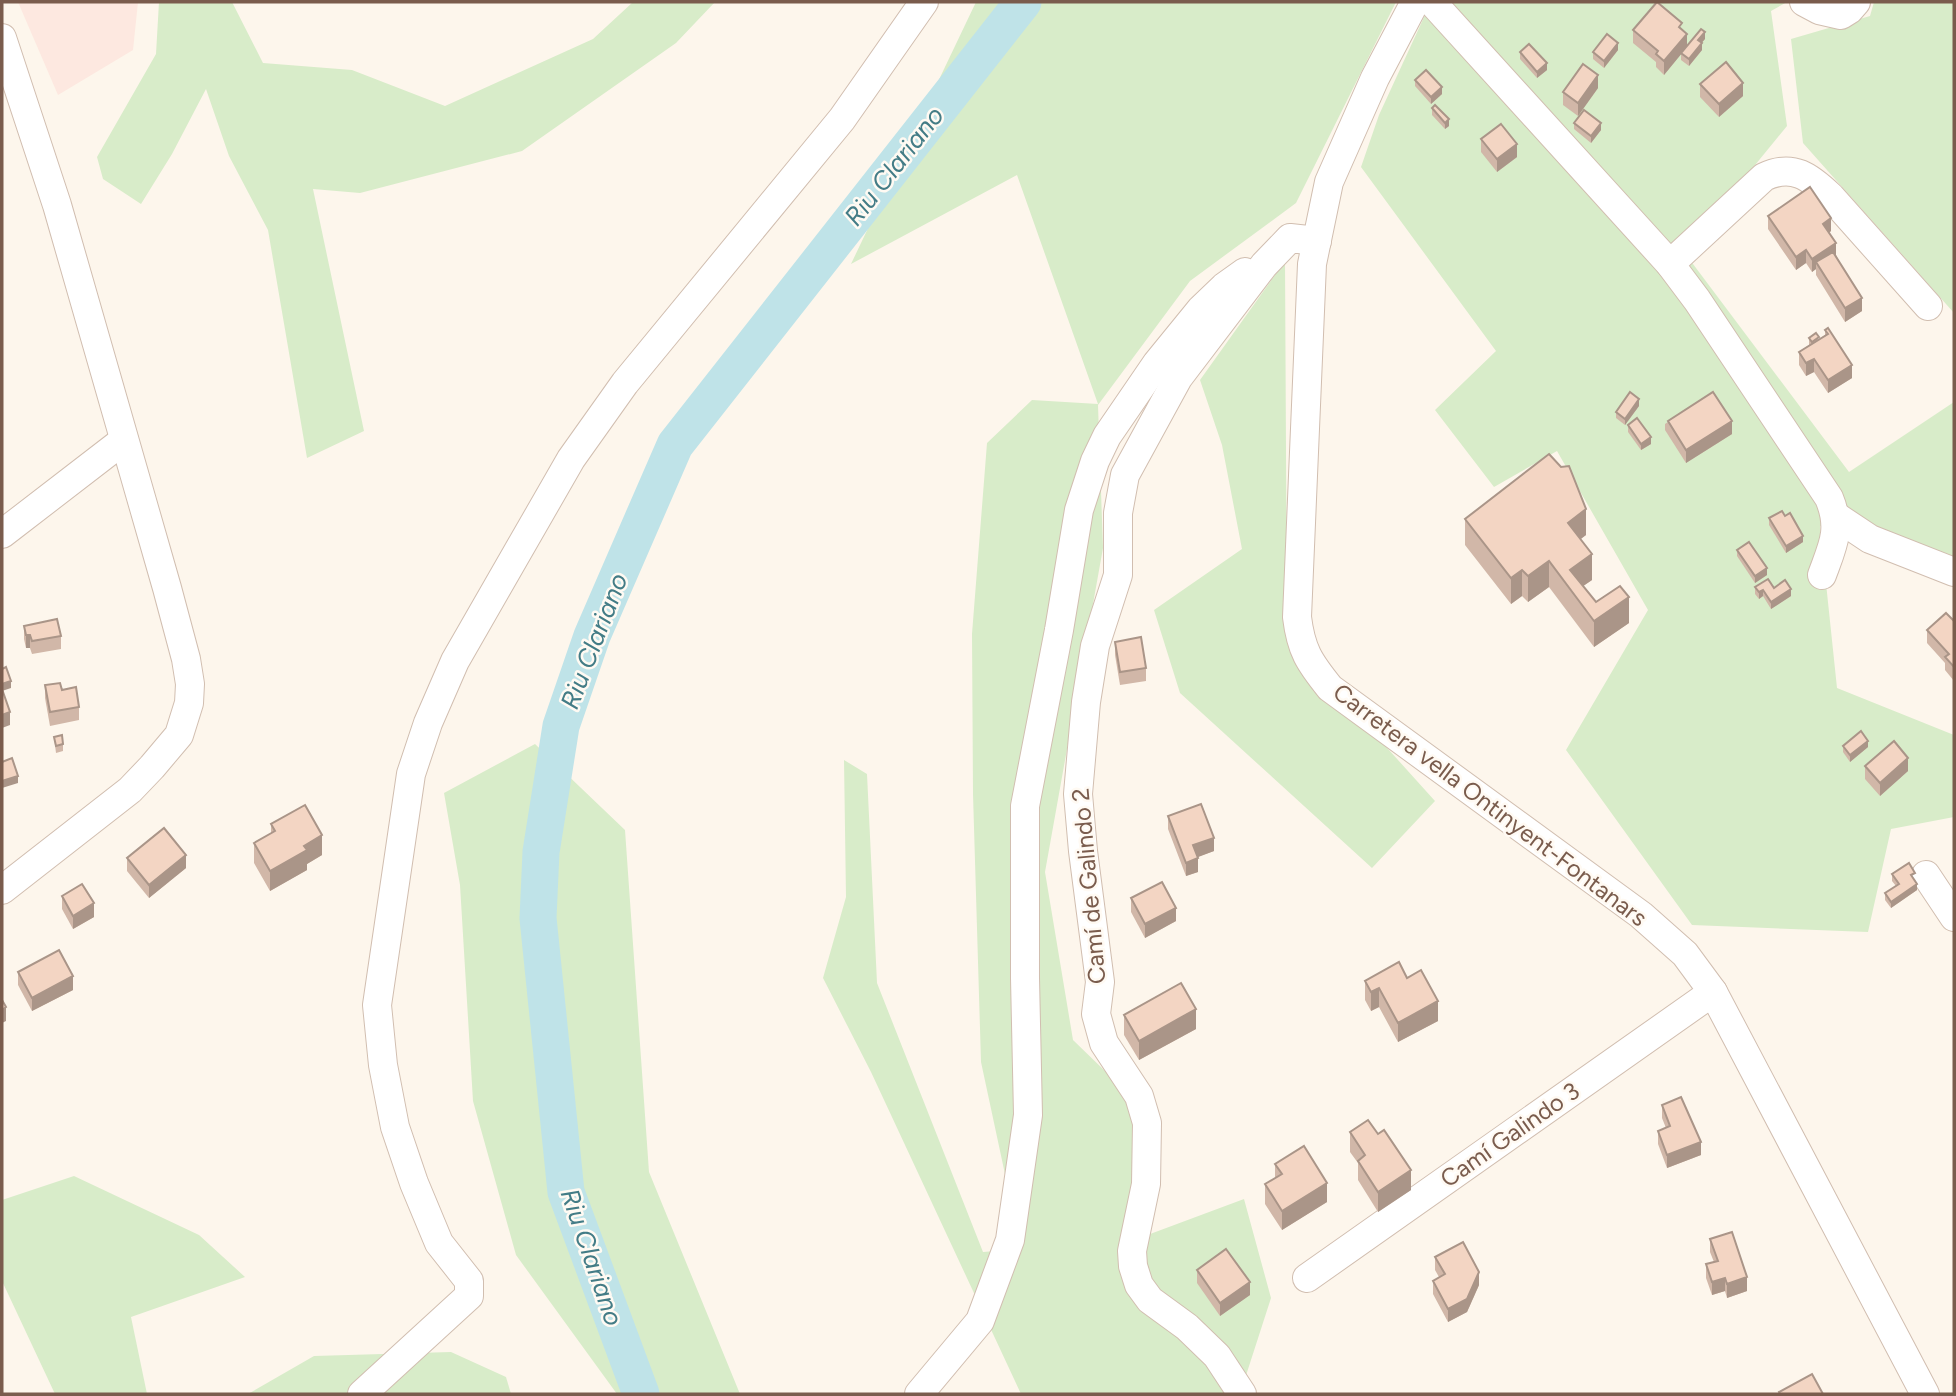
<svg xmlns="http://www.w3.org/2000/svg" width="1956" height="1396" font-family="Figtree,sans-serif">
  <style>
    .commercial { fill: #fde8e0 }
    .green { fill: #d8ecc9 }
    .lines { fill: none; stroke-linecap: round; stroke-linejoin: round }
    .river { stroke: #bfe3e8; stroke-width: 37 }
    .minor-casing { stroke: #d1beb0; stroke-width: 30 }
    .minor { stroke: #fff; stroke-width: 28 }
    .wall { fill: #d1b7a8 }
    .shaded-wall { fill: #aa9588 }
    .building { fill: #f3d5c3; stroke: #aa9588; stroke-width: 2 }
    .labels { text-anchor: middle; stroke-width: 5; stroke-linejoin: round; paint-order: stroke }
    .street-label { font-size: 24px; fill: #7a5c4d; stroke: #fffaf3 }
    .water-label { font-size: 26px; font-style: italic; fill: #437c86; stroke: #fffaf3 }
  </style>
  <rect width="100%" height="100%" fill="#fdf6ec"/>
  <path class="commercial" d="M18,2H138L133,50L58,95Z"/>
  <g class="green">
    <path d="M159,2H232L263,63L352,70L445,106L593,39L633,2H715L676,43L522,151L360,193L313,189L364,431L307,458L268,230L229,156L206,89L172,154L141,204L103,179L97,157L156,54Z"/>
    <path d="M976,2H1396L1296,203L1190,281L1098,405L1103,548L1045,872L1073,1040L1137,1102L1134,1240L1244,1199L1271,1298L1240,1394H1021L871,1072L823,978L846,897L844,760L867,774L877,983L983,1252L1021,1249L981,1062L973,794L972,634L987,443L1032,400L1098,404L1017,175L851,264Z"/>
    <path d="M1431,2H1787L1771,11L1787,126L1684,252L1849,472L1954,402V583L1820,526L1837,688L1954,735V817L1891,829L1868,932L1692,925L1566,750L1648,610L1557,451L1494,487L1435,410L1496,351L1361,167L1379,115Z"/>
    <path d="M1874,2H1954V313L1803,143L1791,39L1870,16Z"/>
    <path d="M1285,261L1287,637L1435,801L1372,868L1180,693L1154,610L1242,549L1222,445L1200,380Z"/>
    <path d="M535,744L625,830L649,1172L740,1394H617L516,1255L473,1101L460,885L444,793Z"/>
    <path d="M74,1176L199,1235L245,1277L131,1317L147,1394H55L2,1281V1200Z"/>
    <path d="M451,1352L506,1377L511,1394H248L314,1356Z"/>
  </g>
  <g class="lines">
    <path class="river" d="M641,1394L566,1192L538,918L541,852L561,726L592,636L675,445L1023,2"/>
    <g class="minor-casing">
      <g id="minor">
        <path d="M1415,2L1375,78L1329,182L1312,264L1297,617C1301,650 1309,662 1330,688L1641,915L1685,954L1713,992L1925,1394"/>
        <path d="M1432,2L1670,264L1697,300L1829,498C1842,529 1833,545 1822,575"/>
        <path d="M1804,2L1819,10L1841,15L1849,10L1856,2"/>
        <path d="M2,38L57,205L167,588L186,659L190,684L189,703L179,735L152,767L130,790L2,890"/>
        <path d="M1670,264L1764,177C1793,163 1810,177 1831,197L1928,306"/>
        <path d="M1837,517L1870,539L1954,572"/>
        <path d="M2,534L124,440"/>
        <path d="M1926,875L1954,917"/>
        <path d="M1307,1278L1713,992"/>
        <path d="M362,1394L469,1296V1281L439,1243L414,1183L395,1127L383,1065L377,1005L411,774L428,723L455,661L571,459L625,383L842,119L924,2"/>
        <path d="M919,1394L980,1321L1010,1240L1028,1115L1025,978V806L1059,630L1079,510L1095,461L1107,436L1157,363L1201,309L1224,287L1245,272"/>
        <path d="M1242,1394L1217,1356L1187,1327L1150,1300L1139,1285L1133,1266L1132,1251L1146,1184L1147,1123L1139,1096L1104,1043L1096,1014L1100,982L1083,851L1078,794L1086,702L1095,646L1118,575V513L1125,475L1178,378L1264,265L1290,238L1317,241"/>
      </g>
    </g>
    <use href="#minor" class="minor"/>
  </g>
  <g class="wall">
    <path d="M1682,29L1687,47L1705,39L1701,43L1702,50L1689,66L1681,60V54L1664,75L1656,67V62L1633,43V30Z"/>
    <path d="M1618,50L1604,68L1593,59V52Z"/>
    <path d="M1520,52L1547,70L1537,78L1520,59Z"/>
    <path d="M1415,80L1442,94L1431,104L1415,86Z"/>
    <path d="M1700,84L1743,96L1719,117L1700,97Z"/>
    <path d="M1598,88L1578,116L1563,105V92Z"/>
    <path d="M1432,108L1449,126L1445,129L1432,115Z"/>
    <path d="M1574,123L1601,130L1591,143L1574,129Z"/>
    <path d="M1481,139L1517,157L1497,172L1481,152Z"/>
    <path d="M1768,216L1831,231L1829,233L1836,255L1862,311L1845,322L1816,275V269L1812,272L1806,263L1796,270L1768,229Z"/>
    <path d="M1828,328L1852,378L1828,393L1814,372L1806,376L1799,365V352L1809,345V338L1819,339L1825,335V330Z"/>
    <path d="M1639,406L1625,425L1616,418V412Z"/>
    <path d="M1668,422L1732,434L1686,463L1665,430V424Z"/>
    <path d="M1628,425L1651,444L1641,450L1628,432Z"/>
    <path d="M1785,516L1803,542L1786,553L1769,525V518Z"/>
    <path d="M1465,519L1586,535L1580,539L1592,580L1583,586L1596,602L1629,623L1594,647L1549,587L1528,602L1522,596L1511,604L1465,545Z"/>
    <path d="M1737,550L1767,575L1755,583L1737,556Z"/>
    <path d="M1755,587L1774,588L1791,596L1771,609L1763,596L1759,599L1755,594Z"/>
    <path d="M1954,621V681L1945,670V663L1927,643V630Z"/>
    <path d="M24,626L61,636V649L32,654L30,648H26L24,639Z"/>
    <path d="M1115,642L1146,668V681L1120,685L1115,655Z"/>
    <path d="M45,685L62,690L79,707V720L50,726L45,698Z"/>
    <path d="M54,737L63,744V751L56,753Z"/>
    <path d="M1843,746L1868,747L1850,762L1843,752Z"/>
    <path d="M1865,766L1908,771L1880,796L1865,779Z"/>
    <path d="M1168,816L1214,851L1197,857L1198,872L1186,876L1168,829Z"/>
    <path d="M271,824L322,855L307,864V870L270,891L254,863V843L271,833Z"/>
    <path d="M127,858L186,868L149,898L127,871Z"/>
    <path d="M1892,874L1915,879L1917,890L1891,908L1885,900V893L1896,886L1892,881Z"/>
    <path d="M62,896L94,917L73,929L62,909Z"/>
    <path d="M1131,898L1176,921L1145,938L1131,912Z"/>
    <path d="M18,972L73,990L32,1011L18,985Z"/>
    <path d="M1407,978L1438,1021L1398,1042L1379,1007L1371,1011L1365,1000V981Z"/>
    <path d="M1124,1015L1196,1029L1139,1060L1124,1035Z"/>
    <path d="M1662,1105L1701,1155L1667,1168L1658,1144V1131L1666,1128L1662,1118Z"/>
    <path d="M1350,1132L1411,1190L1378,1212L1358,1180V1163L1350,1152Z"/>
    <path d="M1275,1164L1327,1202L1282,1230L1265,1204V1184L1275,1178Z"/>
    <path d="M1710,1239L1747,1291L1727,1298L1725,1291L1712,1295L1706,1278V1264L1714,1262L1710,1252Z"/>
    <path d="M1435,1257L1479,1285L1467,1312L1448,1322L1433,1294V1281L1439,1277L1435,1270Z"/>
    <path d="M1197,1270L1250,1295L1220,1316L1197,1283Z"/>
  </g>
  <g class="shaded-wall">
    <path d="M1705,32V39L1698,47V40Z"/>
    <path d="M1687,34V47L1664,75V61Z"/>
    <path d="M1618,43V50L1604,68V61Z"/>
    <path d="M1702,43V50L1689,66V59Z"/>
    <path d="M1547,63V70L1537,78V72Z"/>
    <path d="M1598,75V88L1578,116V103Z"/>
    <path d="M1743,83V96L1719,117V104Z"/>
    <path d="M1442,87V94L1431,104V97Z"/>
    <path d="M1449,119V126L1445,129V123Z"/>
    <path d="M1601,123V130L1591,143V136Z"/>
    <path d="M1517,144V157L1497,172V159Z"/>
    <path d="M1831,218V231L1823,237V224Z"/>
    <path d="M1836,243V256L1816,262V269L1812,272V259Z"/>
    <path d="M1806,250V263L1796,270V257Z"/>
    <path d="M1862,298V311L1845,322V308Z"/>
    <path d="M1814,359V372L1806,376V363Z"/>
    <path d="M1852,365V378L1828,393V380Z"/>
    <path d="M1639,399V406L1625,425V419Z"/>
    <path d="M1732,421V434L1686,463V450Z"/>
    <path d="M1651,437V444L1641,450V444Z"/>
    <path d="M1586,509V535L1568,549V523Z"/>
    <path d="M1803,536V542L1786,553V546Z"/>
    <path d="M1592,554V580L1573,593L1570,570Z"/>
    <path d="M1549,561V587L1528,602V576Z"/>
    <path d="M1767,568V575L1755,583V576Z"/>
    <path d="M1522,570V596L1511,604V578Z"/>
    <path d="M1791,589V596L1771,609V602Z"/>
    <path d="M1763,590V596L1759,599V592Z"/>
    <path d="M1629,597V623L1594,647V621Z"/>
    <rect x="26" y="635" width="4" height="13"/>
    <path d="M11,681V688L2,691V684Z"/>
    <path d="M10,712V725L2,728V715Z"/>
    <path d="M1868,741V747L1850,762V755Z"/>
    <path d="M1908,758V771L1880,796V783Z"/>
    <path d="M18,776V783L2,788V781Z"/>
    <path d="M322,835V855L307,864V870L270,891V871L304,846Z"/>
    <path d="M1214,838V851L1193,859V845Z"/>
    <path d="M186,855V868L149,898V885Z"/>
    <path d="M1198,858V872L1186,876V863Z"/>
    <path d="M1917,884V890L1891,908V902Z"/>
    <path d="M94,903V917L73,929V916Z"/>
    <path d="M1176,908V921L1145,938V924Z"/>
    <path d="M73,976V990L32,1011V998Z"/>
    <path d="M1379,988V1007L1371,1011V992Z"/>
    <path d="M1438,1001V1021L1398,1042V1023Z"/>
    <path d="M6,1007V1021L2,1023V1010Z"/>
    <path d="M1196,1009V1029L1139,1060V1041Z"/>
    <path d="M1701,1142V1155L1667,1168V1155Z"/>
    <path d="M1411,1170V1190L1378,1212V1192Z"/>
    <path d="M1327,1183V1202L1282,1230V1211Z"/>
    <path d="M1479,1272V1285L1467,1312L1448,1322V1309Z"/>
    <path d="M1747,1277V1291L1727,1298V1284Z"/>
    <path d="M1725,1278V1291L1712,1295V1282Z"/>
    <path d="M1250,1282V1295L1220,1316V1303Z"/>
  </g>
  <g class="building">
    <path d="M1657,2L1682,23L1679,27L1687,34L1664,61L1656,54L1658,51L1633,30Z"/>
    <path d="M1701,29L1705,32L1698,40L1702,43L1689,59L1681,53Z"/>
    <path d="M1607,34L1618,43L1604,61L1593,52Z"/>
    <path d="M1529,44L1547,63L1537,72L1520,52Z"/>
    <path d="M1726,62L1743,83L1719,104L1700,84Z"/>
    <path d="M1583,64L1598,75L1578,103L1563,92Z"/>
    <path d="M1426,70L1442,87L1431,97L1415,80Z"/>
    <path d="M1435,105L1449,119L1445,123L1432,108Z"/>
    <path d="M1584,110L1601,123L1591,136L1574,123Z"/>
    <path d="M1501,124L1517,144L1497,159L1481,139Z"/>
    <path d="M1810,187L1831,218L1823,224L1836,243L1812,259L1806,250L1796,257L1768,216Z"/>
    <path d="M1833,252L1862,298L1845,308L1816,262Z"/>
    <path d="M1828,328L1852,365L1828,380L1814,359L1806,363L1799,352L1828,334L1825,330Z"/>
    <path d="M1816,333L1819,337L1812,342L1809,338Z"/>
    <path d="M1630,392L1639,399L1625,419L1616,412Z"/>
    <path d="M1713,392L1732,421L1686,450L1668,421Z"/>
    <path d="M1637,418L1651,437L1641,444L1628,425Z"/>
    <path d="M1549,454L1561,467L1569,466L1586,509L1568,523L1592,554L1570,570L1596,602L1620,586L1629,597L1594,621L1549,561L1528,576L1522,570L1511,578L1465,519Z"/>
    <path d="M1782,511L1785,516L1790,513L1803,536L1786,546L1769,518Z"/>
    <path d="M1749,542L1767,568L1755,576L1737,550Z"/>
    <path d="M1768,579L1774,588L1785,580L1791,589L1771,602L1763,590L1759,592L1755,587Z"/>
    <path d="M1946,613L1954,621V667L1945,657L1949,654L1927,630Z"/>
    <path d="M57,619L61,636L32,641L30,635H26L24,626Z"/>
    <path d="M1141,637L1146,668L1120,672L1115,642Z"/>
    <path d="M6,667L11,681L2,684V669Z"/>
    <path d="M60,683L62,690L76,687L79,707L50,712L45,685Z"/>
    <path d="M2,689L10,712L2,715Z"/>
    <path d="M1861,731L1868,741L1850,755L1843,746Z"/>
    <path d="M62,735L63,744L56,746L54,737Z"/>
    <path d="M1894,741L1908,758L1880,783L1865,766Z"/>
    <path d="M12,758L18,776L2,781V762Z"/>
    <path d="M1201,804L1214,838L1193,845L1198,858L1186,863L1168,816Z"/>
    <path d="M305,805L322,835L304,846L307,850L270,871L254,843L275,831L271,824Z"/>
    <path d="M164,828L186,855L149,885L127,858Z"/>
    <path d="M1909,863L1915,873L1911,875L1917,884L1891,902L1885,893L1899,884L1892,874Z"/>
    <path d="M1162,882L1176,908L1145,924L1131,898Z"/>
    <path d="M82,884L94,903L73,916L62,896Z"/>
    <path d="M59,950L73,976L32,998L18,972Z"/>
    <path d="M1399,962L1407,978L1421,970L1438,1001L1398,1023L1379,988L1371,992L1365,981Z"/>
    <path d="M1181,983L1196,1009L1139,1041L1124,1015Z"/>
    <path d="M2,1000L6,1007L2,1010Z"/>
    <path d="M1681,1097L1701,1142L1667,1155L1658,1131L1670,1126L1662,1105Z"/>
    <path d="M1368,1120L1378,1134L1384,1130L1411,1170L1378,1192L1358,1161L1365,1155L1350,1132Z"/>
    <path d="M1304,1146L1327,1183L1282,1211L1265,1184L1282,1174L1275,1164Z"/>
    <path d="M1732,1232L1747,1277L1727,1284L1725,1278L1712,1282L1706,1264L1718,1261L1710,1239Z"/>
    <path d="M1463,1242L1479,1272L1467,1299L1448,1309L1433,1281L1445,1274L1435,1257Z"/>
    <path d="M1226,1249L1250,1282L1220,1303L1197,1270Z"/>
    <path d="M1812,1374L1823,1394H1780L1779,1392Z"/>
  </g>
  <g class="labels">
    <g class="street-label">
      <text transform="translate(1490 805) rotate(37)" y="8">Carretera vella Ontinyent-Fontanars</text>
      <text transform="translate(1089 886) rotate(-95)" y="8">Camí de Galindo 2</text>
      <text transform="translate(1510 1135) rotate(-35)" y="8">Camí Galindo 3</text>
    </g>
    <g class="water-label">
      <text transform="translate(894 166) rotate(-52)" y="9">Riu Clariano</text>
      <text transform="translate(594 641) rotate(-69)" y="9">Riu Clariano</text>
      <text transform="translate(592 1257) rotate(71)" y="9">Riu Clariano</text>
    </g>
  </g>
  <rect width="1956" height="1396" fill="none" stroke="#7a5c4d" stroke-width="7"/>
</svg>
